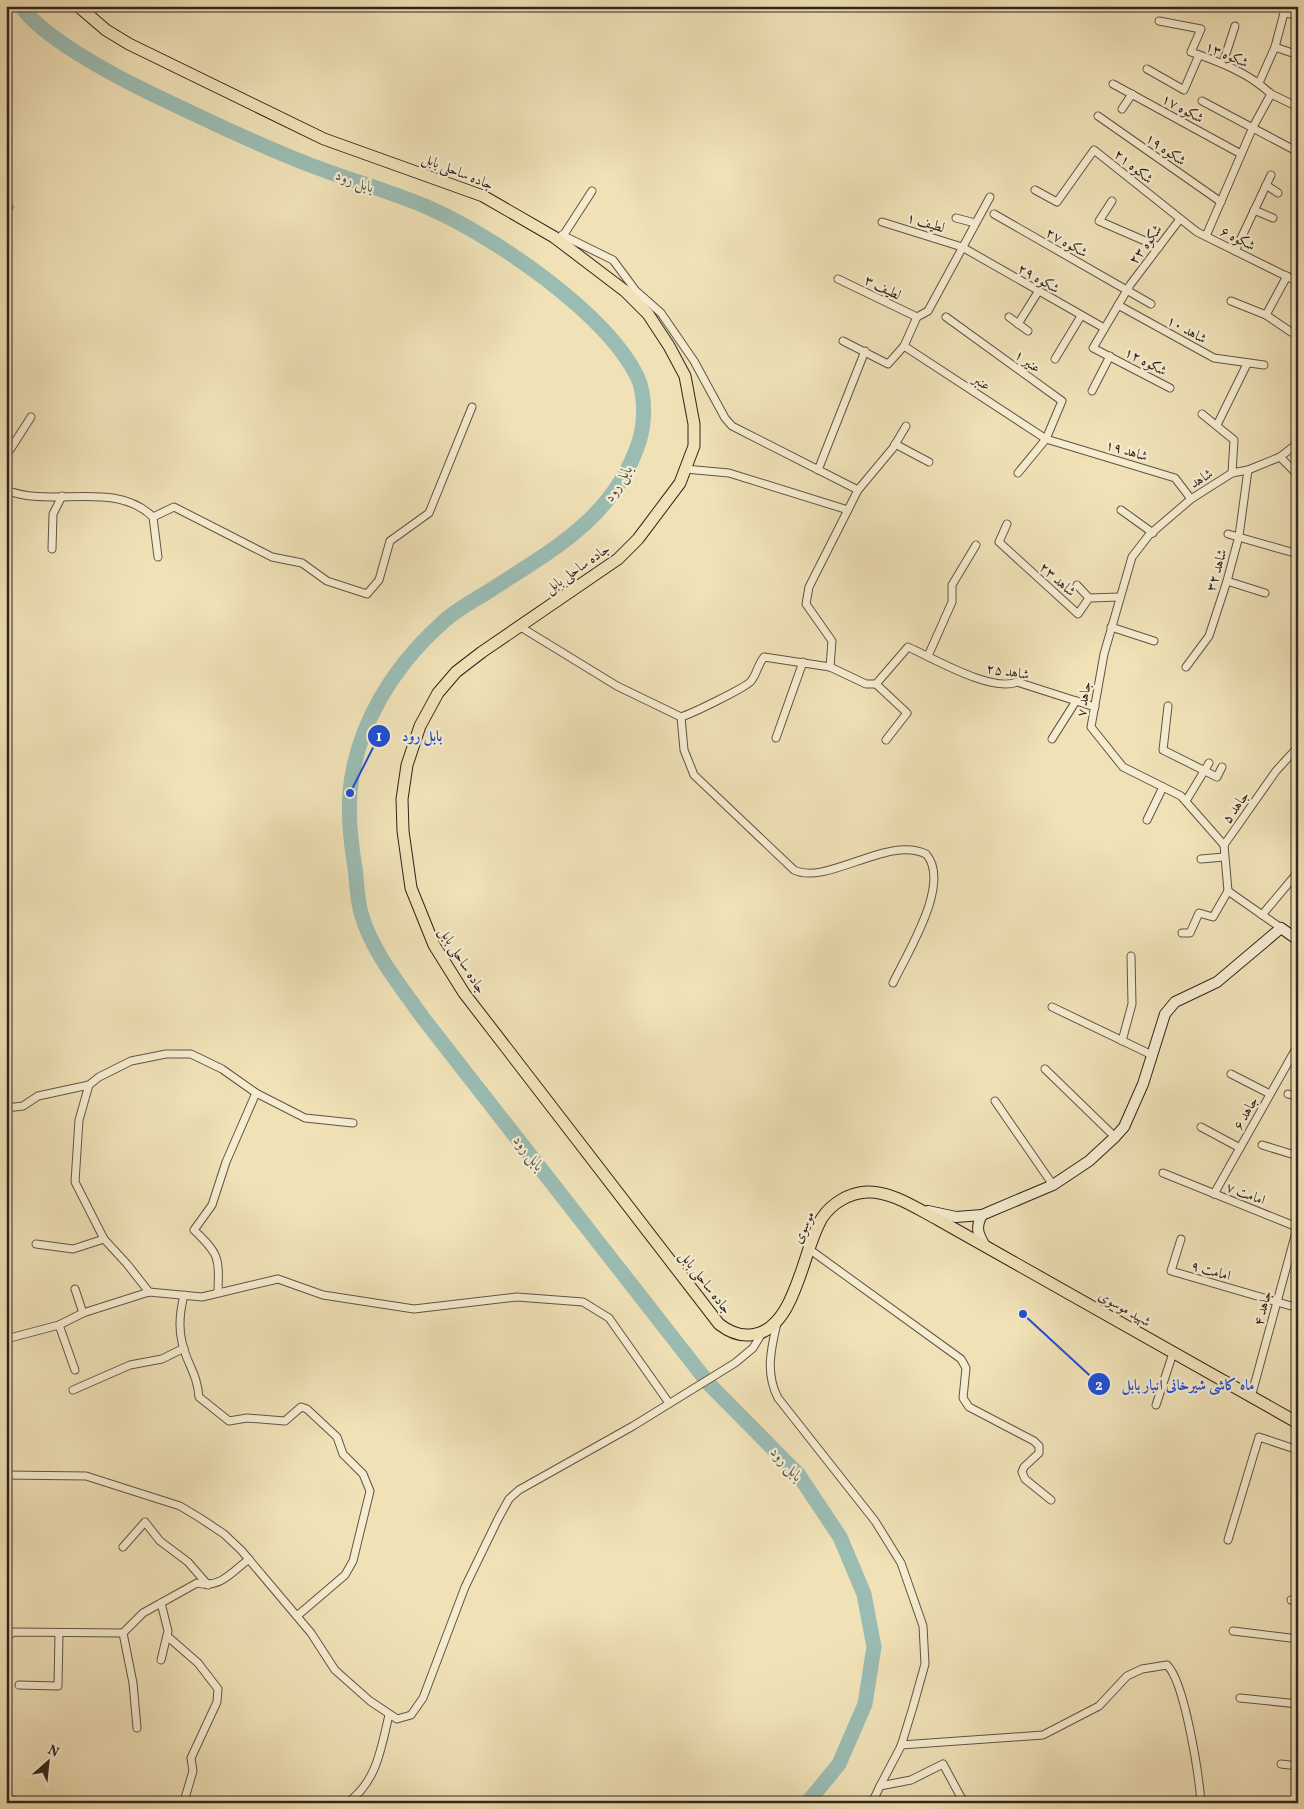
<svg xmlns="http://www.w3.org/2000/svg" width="1304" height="1809" font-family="Vollkorn,Amiri,serif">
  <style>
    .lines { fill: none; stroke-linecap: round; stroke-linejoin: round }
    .river { stroke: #9bbcb3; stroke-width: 15 }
    .minor-casing { stroke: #625344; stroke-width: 9 }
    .secondary-casing { stroke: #32241d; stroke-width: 12 }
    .primary-casing { stroke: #32241d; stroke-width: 13 }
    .minor { stroke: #f5ecd0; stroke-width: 7 }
    .secondary { stroke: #f5ecd0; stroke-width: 10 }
    .primary { stroke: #f0e1b7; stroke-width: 11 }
    .labels { text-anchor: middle; stroke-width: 4.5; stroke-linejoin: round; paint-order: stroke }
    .street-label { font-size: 14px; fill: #32241d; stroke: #f5ecd0 }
    .water-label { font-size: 15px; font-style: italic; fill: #52524a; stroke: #f5ecd0 }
    .leader { fill: none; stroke: #1d4ed8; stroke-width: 2 }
    .callout-dot { fill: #1d4ed8; stroke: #f5ecd0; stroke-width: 2 }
    .mark-label { font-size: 15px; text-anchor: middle; font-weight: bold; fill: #fff }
    .callout-label { font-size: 15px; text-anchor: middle; font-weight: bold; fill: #1d4ed8; stroke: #f5ecd0; stroke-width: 4.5; stroke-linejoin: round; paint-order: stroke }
  </style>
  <rect width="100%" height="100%" fill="#f0e1b7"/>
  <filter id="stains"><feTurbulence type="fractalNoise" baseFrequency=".004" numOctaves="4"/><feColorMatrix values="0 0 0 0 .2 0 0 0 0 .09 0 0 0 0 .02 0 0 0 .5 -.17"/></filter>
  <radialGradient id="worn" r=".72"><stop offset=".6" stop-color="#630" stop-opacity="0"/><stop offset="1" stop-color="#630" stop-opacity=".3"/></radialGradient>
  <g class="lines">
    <path class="river" d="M21,6C42,37 111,74 146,91C198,116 251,142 305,163C345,179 387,190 427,207C492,235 605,312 637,376C646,395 645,423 639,442C613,520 550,551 486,593C471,602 454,611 442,623C393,667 356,726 350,792C348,817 351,844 355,868C357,883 357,899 361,913C372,952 400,985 423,1018L709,1384L798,1474L840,1537L864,1594L874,1647L865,1704L839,1764L807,1803"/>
    <g class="minor-casing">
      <g id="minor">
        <path d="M1159,21L1201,29L1191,52C1220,62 1249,73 1271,94L1253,127L1206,236"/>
        <path d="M1275,47L1298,55"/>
        <path d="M1223,63L1235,26"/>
        <path d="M1147,69L1184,90L1199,55"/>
        <path d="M1259,83L1275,47L1284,13L1298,15"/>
        <path d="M1113,84L1241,154"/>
        <path d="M1271,94L1298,107"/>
        <path d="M1202,101L1298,152"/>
        <path d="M1122,109L1132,94"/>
        <path d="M1098,116L1221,202"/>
        <path d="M1266,185L1278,193"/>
        <path d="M1035,190L1057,202L1094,150L1197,232L1298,282"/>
        <path d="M1112,201L1099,221L1159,247"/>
        <path d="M1254,210L1273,218"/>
        <path d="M6,211L9,207"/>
        <path d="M994,214L1151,304"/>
        <path d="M956,218L975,223"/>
        <path d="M882,222L962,247L1104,328"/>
        <path d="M562,235L613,260L636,291L661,313L694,361L725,418L732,426L858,490"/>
        <path d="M561,239L592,191"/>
        <path d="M1235,251L1271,175"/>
        <path d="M838,279L917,317"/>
        <path d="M1231,301L1266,315L1291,332"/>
        <path d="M1118,305L1214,358L1264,365"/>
        <path d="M1266,315L1287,276"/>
        <path d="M946,317L1062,401L1046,439L1018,473"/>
        <path d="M1009,317L1028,331"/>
        <path d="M1018,324L1038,292"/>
        <path d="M843,341L888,364L904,346L917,317L928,311L990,197"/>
        <path d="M904,346L1046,439L1175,478L1191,499"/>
        <path d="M1055,359L1081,316"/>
        <path d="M1170,388L1093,348L1130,285L1180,219"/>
        <path d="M1092,391L1110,356"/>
        <path d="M1202,414L1234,440L1232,473"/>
        <path d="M1217,425L1247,364"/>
        <path d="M895,444L929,462"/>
        <path d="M6,456L31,417"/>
        <path d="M1280,457L1298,475"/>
        <path d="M685,469L729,473L848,510"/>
        <path d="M818,470L865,351"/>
        <path d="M6,490C53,509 114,479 153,517L174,507L272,557L302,563L327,581L367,594L379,580L390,541L429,513L472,407"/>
        <path d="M1121,510L1153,533"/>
        <path d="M153,517L158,557"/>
        <path d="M1007,524L999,542L1078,614L1089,598L1120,597"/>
        <path d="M1228,534L1298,554"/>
        <path d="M52,549L53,514L62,496"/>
        <path d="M1227,581L1265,593"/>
        <path d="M1077,585L1089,598"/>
        <path d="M519,626L617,686L681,717L684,750L694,775L794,870C827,886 888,835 926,854C952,883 907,953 893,983"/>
        <path d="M1111,627L1154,641"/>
        <path d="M928,656L952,602V585L976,545"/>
        <path d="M830,667L832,641L806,604L809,587L858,490L893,448L906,426"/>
        <path d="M1186,667L1209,636L1227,581L1239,536L1248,470"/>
        <path d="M876,684L907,713L886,740"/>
        <path d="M1168,706L1163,750L1217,777L1222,767"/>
        <path d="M1297,716V748"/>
        <path d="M681,717C691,714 747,687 751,681C757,674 757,666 764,657L830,667L866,684H876L908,647C933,658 992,693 1017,682L1095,707"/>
        <path d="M776,738L803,662"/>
        <path d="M1052,739L1076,701"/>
        <path d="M1186,801L1209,763"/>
        <path d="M1147,820L1163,787"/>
        <path d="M1224,845L1181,796L1123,767L1091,727L1104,654L1132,557L1149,535L1191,499L1232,473L1248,470L1280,457L1298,443"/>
        <path d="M1201,859L1224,857"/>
        <path d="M1228,891L1224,845L1276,771L1297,748"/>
        <path d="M1228,891L1281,928"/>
        <path d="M1262,915L1298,872"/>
        <path d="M1182,933H1190L1199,913L1213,917L1228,891"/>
        <path d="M1052,1007L1152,1055"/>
        <path d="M1122,1041L1132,1004L1131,956"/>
        <path d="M1045,1069L1115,1137"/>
        <path d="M1231,1074L1270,1094"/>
        <path d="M1288,1094L1298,1097"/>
        <path d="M995,1101L1053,1185"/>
        <path d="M6,1108L23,1106L38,1096L89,1085"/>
        <path d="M1201,1127L1240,1148"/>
        <path d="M1262,1145L1298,1156"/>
        <path d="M1163,1173L1297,1227"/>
        <path d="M1214,1194L1298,1045"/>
        <path d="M1181,1239L1171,1271L1298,1308"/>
        <path d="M36,1244L73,1249L104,1239"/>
        <path d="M809,1249L961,1359L966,1368L963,1398L969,1407L1034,1441L1039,1446V1453L1024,1467L1022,1472L1025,1479L1051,1500"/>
        <path d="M75,1289L83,1313"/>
        <path d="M149,1292L127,1264L104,1239L75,1182L79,1120L89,1085L99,1077L131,1061L166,1054H191L222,1069L256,1093L305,1118L353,1123"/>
        <path d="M218,1293C219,1257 220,1255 194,1230L212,1205L226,1162L256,1093"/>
        <path d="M184,1295C180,1311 178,1326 182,1342C186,1363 197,1372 199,1397L229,1421L247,1418L285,1421L301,1407L307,1409L337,1437L343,1454L363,1474L370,1491L353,1561L345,1575L297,1616"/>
        <path d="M777,1323C771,1349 765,1373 778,1398L875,1521L901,1563L923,1626L925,1664L913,1707L901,1746L880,1786"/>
        <path d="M59,1325L75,1370"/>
        <path d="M6,1339L59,1325L83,1313L149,1292L202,1297L278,1279L323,1295L414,1309L517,1297L583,1302L609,1318L669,1403"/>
        <path d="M73,1390L130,1365L162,1359L184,1348"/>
        <path d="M1251,1397L1298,1225"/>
        <path d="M1156,1405L1173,1353"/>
        <path d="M6,1475L86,1476L180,1506L200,1518L224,1534L241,1550L311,1633L335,1670L370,1701L397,1719L411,1715L423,1698L465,1587L498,1519L509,1499L519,1490L633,1426L735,1363L753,1348L762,1333"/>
        <path d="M1228,1540L1259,1437L1298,1450"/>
        <path d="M123,1547L145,1522L160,1541L188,1562L208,1585"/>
        <path d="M1291,1600L1298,1601"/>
        <path d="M161,1603L168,1631L161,1660"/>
        <path d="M1233,1631L1298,1639"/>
        <path d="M123,1633L133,1683L137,1728"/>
        <path d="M167,1636L198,1663L218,1689L217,1702L191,1758L193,1771L185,1798"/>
        <path d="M6,1638L13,1632L123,1633L143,1613L197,1583C220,1589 232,1572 249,1559"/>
        <path d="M19,1685L58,1686L59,1633"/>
        <path d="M1240,1698L1298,1704"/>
        <path d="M901,1745L1043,1735L1099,1706L1127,1676L1142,1669L1167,1665C1185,1682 1199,1776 1201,1803"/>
        <path d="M1281,1764L1298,1766"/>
        <path d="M6,1802L13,1800"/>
        <path d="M347,1803C377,1782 381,1748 389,1715"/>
        <path d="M872,1803L880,1786L911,1780L943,1764L964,1803"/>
      </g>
    </g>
    <g class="secondary-casing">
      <g id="secondary">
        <path d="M928,1211L956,1217L982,1215C975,1228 978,1234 985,1246"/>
        <path d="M982,1215L1053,1185L1089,1161L1115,1137L1124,1127L1143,1084L1165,1014L1175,1002L1217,982L1281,928L1298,940"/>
      </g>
    </g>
    <g class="primary-casing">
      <path id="primary" d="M78,6L106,30L129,44L324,139L483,196L554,237L625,291L648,314L669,346L685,376L694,424V446L680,483L638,539L618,559L482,652L456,672L438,693L420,726L407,765L402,799L403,831L411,888L434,945L464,993L719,1324C728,1331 738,1336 750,1335C796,1332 802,1250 822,1218C832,1203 849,1193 867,1192C891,1191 916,1208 937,1219L1298,1423"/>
    </g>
    <use href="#minor" class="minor"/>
    <use href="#secondary" class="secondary"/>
    <use href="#primary" class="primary"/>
  </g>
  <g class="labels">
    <g class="street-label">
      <text transform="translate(1227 54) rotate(24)" y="5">شکوه ۱۳</text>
      <text transform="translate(1183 108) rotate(29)" y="5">شکوه ۱۷</text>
      <text transform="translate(1166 149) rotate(35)" y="5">شکوه ۱۹</text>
      <text transform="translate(1134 166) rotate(39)" y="5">شکوه ۲۱</text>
      <text transform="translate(458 171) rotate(22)" y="5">جاده ساحلی بابل</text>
      <text transform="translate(926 222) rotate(17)" y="5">لطیف ۱</text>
      <text transform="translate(1238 238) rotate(27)" y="5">شکوه ۶</text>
      <text transform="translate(1067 242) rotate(30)" y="5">شکوه ۲۷</text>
      <text transform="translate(1145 244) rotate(-53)" y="5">شکوه ۲۳</text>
      <text transform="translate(1039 278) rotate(30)" y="5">شکوه ۲۹</text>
      <text transform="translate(883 287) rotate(26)" y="5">لطیف ۳</text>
      <text transform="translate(1187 329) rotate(29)" y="5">شاهد ۱۰</text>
      <text transform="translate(1028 361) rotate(36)" y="5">عنیر ۱</text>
      <text transform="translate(1146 361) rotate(28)" y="5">شکوه ۱۲</text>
      <text transform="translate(982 382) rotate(33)" y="5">عنبر</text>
      <text transform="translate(1127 450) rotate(17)" y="5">شاهد ۱۹</text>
      <text transform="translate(1201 478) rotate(-32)" y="5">شاهد</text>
      <text transform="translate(577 568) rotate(-35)" y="5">جاده ساحلی بابل</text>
      <text transform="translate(1216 570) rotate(-74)" y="5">شاهد ۳۲</text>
      <text transform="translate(1058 579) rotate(42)" y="5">شاهد ۲۳</text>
      <text transform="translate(1008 671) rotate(9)" y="5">شاهد ۲۵</text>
      <text transform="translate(1083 699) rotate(-81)" y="5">جاهد ۷</text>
      <text transform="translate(1235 807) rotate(-55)" y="5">جاهد ۵</text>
      <text transform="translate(463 960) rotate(58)" y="5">جاده ساحلی بابل</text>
      <text transform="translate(1245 1113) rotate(-61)" y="5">جاهد ۶</text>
      <text transform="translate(1246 1193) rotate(21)" y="5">امامت ۷</text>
      <text transform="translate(803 1227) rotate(-65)" y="5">موسوی</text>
      <text transform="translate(1211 1270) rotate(16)" y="5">امامت ۹</text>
      <text transform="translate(706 1282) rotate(52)" y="5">جاده ساحلی بابل</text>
      <text transform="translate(1125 1308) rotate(30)" y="5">شهید موسوی</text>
      <text transform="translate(1262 1308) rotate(-75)" y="5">جاهد ۴</text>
    </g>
    <g class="water-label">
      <text transform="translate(355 181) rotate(20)" y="5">بابل رود</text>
      <text transform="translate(618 483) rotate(-58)" y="5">بابل رود</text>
      <text transform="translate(529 1153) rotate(52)" y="5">بابل رود</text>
      <text transform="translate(787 1464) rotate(48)" y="5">بابل رود</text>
    </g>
  </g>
  <path class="leader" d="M350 793L379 736M1023 1314L1099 1384"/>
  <g class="callout-dot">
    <circle cx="350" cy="793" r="5"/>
    <circle cx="1023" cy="1314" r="5"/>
    <circle cx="379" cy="736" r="12"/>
    <circle cx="1099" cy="1384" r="12"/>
  </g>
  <g class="mark-label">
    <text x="379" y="741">1</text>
    <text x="1099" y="1390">2</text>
  </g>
  <g class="callout-label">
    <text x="422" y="741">بابل رود</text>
    <text x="1188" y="1390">ماه کاشی شیرخانی انبار بابل</text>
  </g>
  <rect width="1304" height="1809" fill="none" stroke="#f0e1b7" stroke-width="25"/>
  <rect x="8" y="8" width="1289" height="1794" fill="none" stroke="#32241d" stroke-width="2.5"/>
  <rect x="12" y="12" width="1279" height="1784" fill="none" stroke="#32241d"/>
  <g transform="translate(48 1762) rotate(27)" stroke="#f5ecd0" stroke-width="4" paint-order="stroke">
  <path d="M0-4L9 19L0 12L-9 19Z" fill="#32241d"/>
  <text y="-8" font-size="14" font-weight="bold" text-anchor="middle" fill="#32241d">N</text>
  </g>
  <rect width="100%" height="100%" filter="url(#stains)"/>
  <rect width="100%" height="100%" fill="url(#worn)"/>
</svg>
